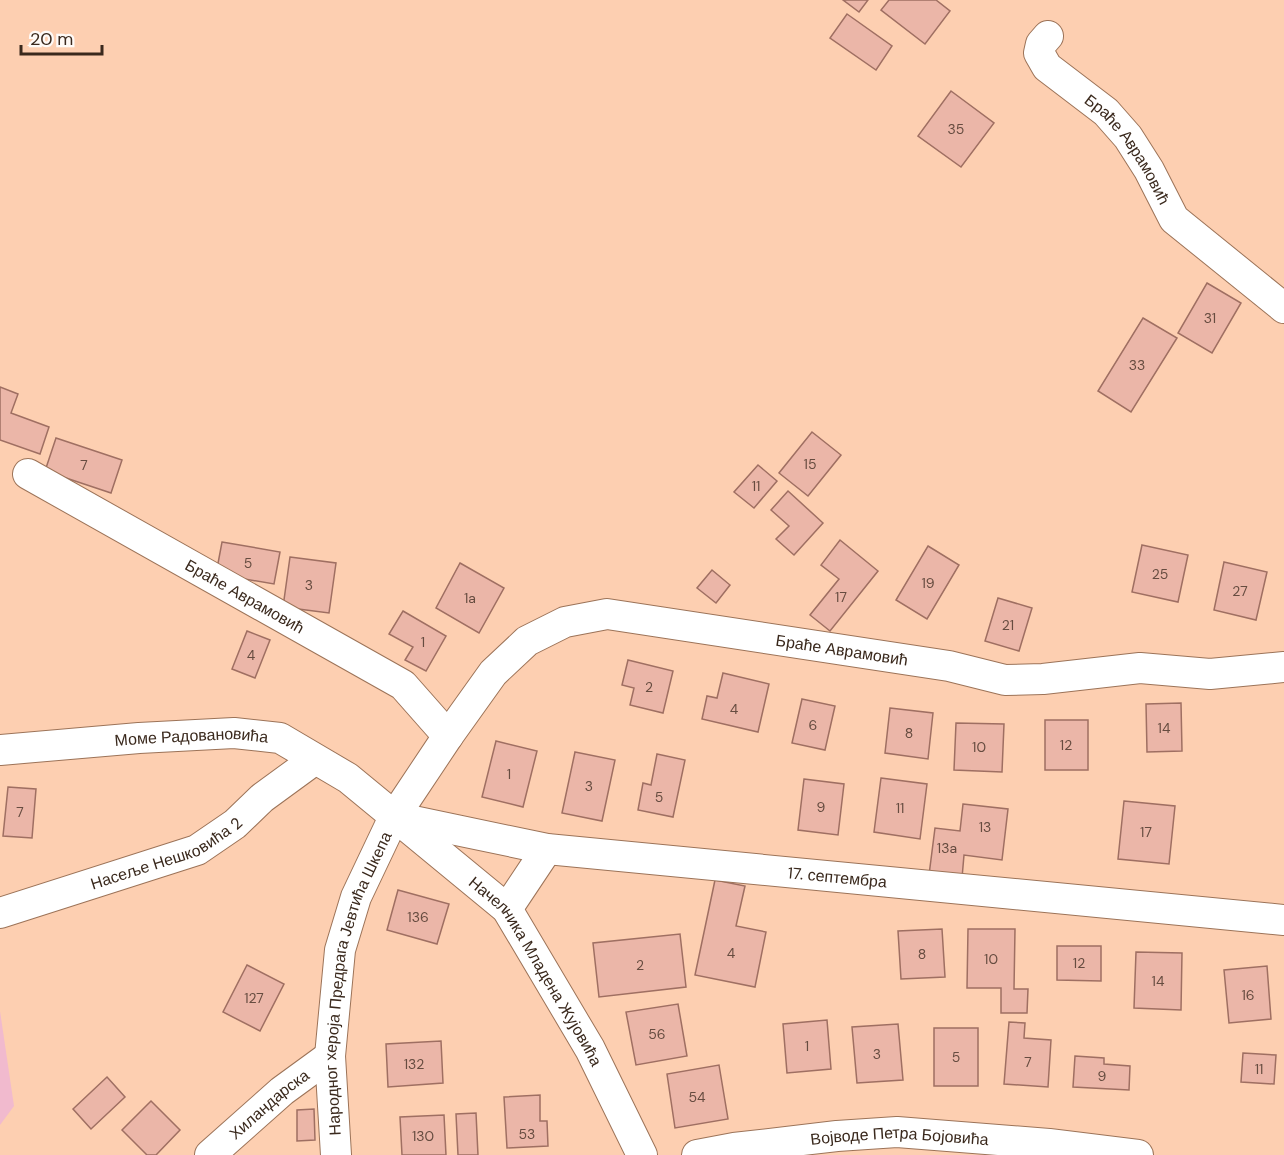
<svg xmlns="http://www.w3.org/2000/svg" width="1284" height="1155" font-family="'DM Sans',sans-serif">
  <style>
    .green { fill: #f1bace }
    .building { fill: #ebb6a8; stroke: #9f6f62; stroke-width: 1.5 }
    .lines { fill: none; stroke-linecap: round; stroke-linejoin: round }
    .street-casing { stroke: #9c7358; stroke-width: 32 }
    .street { stroke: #fff; stroke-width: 30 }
    .labels { text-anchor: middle; stroke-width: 4.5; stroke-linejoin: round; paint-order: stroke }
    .number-label { font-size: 14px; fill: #664c40 }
    .street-label { font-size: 16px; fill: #3a291d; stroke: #fefaf7 }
  </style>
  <rect width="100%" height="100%" fill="#fdcfb1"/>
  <path class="green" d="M0,1011L14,1106L0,1125Z"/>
  <g class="building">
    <path d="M843,0H868L859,12Z"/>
    <path d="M889,0H936L950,11L925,44L881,10Z"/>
    <path d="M847,14L892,46L876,70L830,38Z"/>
    <path d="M951,91L994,123L961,167L918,136Z"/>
    <path d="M1207,283L1241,303L1212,353L1178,333Z"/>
    <path d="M1143,318L1177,338L1131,412L1098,391Z"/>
    <path d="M0,387L18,394L11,413L49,427L40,454L0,440Z"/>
    <path d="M812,432L841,455L808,496L779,473Z"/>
    <path d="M56,438L122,460L111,493L45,471Z"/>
    <path d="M758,465L777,481L754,508L734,492Z"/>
    <path d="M788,491L823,523L794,555L776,539L789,526L771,510Z"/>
    <path d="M840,540L878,571L830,631L810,615L839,579L821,565Z"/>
    <path d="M222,542L280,552L274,584L216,574Z"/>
    <path d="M1142,545L1188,555L1178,602L1132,592Z"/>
    <path d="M928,546L959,565L927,619L896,600Z"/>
    <path d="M290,557L336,563L329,613L283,607Z"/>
    <path d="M1224,562L1267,572L1256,620L1214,610Z"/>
    <path d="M460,563L504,588L479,633L436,608Z"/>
    <path d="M712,570L730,585L716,603L697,588Z"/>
    <path d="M998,598L1032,608L1019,651L985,641Z"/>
    <path d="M403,611L446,636L426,671L405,660L413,647L389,634Z"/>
    <path d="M247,631L270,640L255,678L232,669Z"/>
    <path d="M628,660L673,671L663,713L630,705L634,688L622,685Z"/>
    <path d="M723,673L769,684L758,732L702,719L707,696L717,698Z"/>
    <path d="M802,699L835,706L825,750L792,743Z"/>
    <path d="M1181,703L1182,751L1147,752L1146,704Z"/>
    <path d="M890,708L933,713L928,759L885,753Z"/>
    <rect x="1045" y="720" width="43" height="50"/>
    <path d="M956,723L1004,724L1002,772L954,770Z"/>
    <path d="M496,741L537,751L523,807L482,797Z"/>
    <path d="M575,752L615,760L602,821L562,813Z"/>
    <path d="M657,754L685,760L673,817L638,810L643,783L651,785Z"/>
    <path d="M881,778L927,784L920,839L874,832Z"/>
    <path d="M804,779L844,784L838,835L798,830Z"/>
    <path d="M8,787L36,789L32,838L3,836Z"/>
    <path d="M1124,801L1175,806L1169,864L1118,859Z"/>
    <path d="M963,804L1008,809L1002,860L964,855L962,878L929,875L935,828L960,831Z"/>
    <path d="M715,880L745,886L736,926L766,932L755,987L695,975Z"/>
    <path d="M398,890L449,904L437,944L387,930Z"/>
    <path d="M942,929L945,977L901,979L898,931Z"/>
    <path d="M968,929H1015L1014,989H1028L1027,1013H1001V988H967Z"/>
    <path d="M680,934L686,987L599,997L593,943Z"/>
    <path d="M1057,946H1101V981L1057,980Z"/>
    <path d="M1136,952L1182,953L1181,1010L1134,1008Z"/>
    <path d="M247,965L284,984L260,1031L223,1012Z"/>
    <path d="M1267,966L1271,1019L1229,1023L1224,970Z"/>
    <path d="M678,1004L687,1056L636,1065L626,1012Z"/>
    <path d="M827,1020L831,1069L787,1073L783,1024Z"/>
    <path d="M1009,1022L1025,1023L1024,1038L1051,1040L1048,1087L1004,1084Z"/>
    <path d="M898,1024L903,1080L857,1083L852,1027Z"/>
    <rect x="934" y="1028" width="44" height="58"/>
    <path d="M441,1041L443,1083L388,1087L386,1044Z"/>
    <path d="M1243,1053L1276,1055L1274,1084L1241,1082Z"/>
    <path d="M1075,1056L1104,1058V1064L1130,1066L1129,1090L1073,1087Z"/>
    <path d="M719,1065L728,1119L675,1128L667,1074Z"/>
    <path d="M107,1077L125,1097L91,1129L73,1109Z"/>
    <path d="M540,1095V1121H547L548,1146L507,1148L504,1097Z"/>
    <path d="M151,1101L180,1130L156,1155H147L122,1130Z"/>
    <path d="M314,1109L315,1140L297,1141V1110Z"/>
    <path d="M476,1113L478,1155H458L456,1114Z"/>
    <path d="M444,1115L446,1155H402L400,1117Z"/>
  </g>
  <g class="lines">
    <g class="street-casing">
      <g id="street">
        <path id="s1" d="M1048,36L1041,44L1039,53L1047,67L1106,112L1128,137L1149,170L1174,219L1284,308"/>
        <path id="s2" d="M28,474L403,685L448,736"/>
        <path id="s3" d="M0,750L139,738L234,733L280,738L348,778L507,909L590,1049L642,1155"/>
        <path id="s4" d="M394,817L547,849L1284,920"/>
        <path d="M507,909L547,849"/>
        <path id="s5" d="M0,913L197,850L235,824L262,798L314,760"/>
        <path id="s6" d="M210,1155L282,1091L330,1056"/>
        <path id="s7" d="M336,1155L330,1056L340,950L356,897L394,817L448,736L493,673L527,641L565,622L607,614L949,666L1005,680L1043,679L1140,668L1210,674L1284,667"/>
        <path id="s8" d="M697,1155L734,1148L837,1136L897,1132L1049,1144L1138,1155"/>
      </g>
    </g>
    <use href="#street" class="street"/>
  </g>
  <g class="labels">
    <g class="number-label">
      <text x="956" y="134">35</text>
      <text x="1210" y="323">31</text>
      <text x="1137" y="370">33</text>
      <text x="810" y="469">15</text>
      <text x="84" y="470">7</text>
      <text x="756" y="491">11</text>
      <text x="248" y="568">5</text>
      <text x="1160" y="579">25</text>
      <text x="928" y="588">19</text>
      <text x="309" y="590">3</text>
      <text x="1240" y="596">27</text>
      <text x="841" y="602">17</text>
      <text x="470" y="603">1a</text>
      <text x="1008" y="630">21</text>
      <text x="423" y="647">1</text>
      <text x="251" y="660">4</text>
      <text x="649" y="692">2</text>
      <text x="734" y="714">4</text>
      <text x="813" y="730">6</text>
      <text x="1164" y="733">14</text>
      <text x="909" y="738">8</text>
      <text x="1066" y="750">12</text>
      <text x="979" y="752">10</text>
      <text x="509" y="779">1</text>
      <text x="589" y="791">3</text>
      <text x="659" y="802">5</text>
      <text x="821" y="812">9</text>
      <text x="900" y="813">11</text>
      <text x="20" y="817">7</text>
      <text x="985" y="832">13</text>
      <text x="1146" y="837">17</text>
      <text x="947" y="853">13a</text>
      <text x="418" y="922">136</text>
      <text x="731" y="958">4</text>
      <text x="922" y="959">8</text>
      <text x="991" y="964">10</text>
      <text x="1079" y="968">12</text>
      <text x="640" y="970">2</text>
      <text x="1158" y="986">14</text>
      <text x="1248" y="1000">16</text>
      <text x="254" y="1003">127</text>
      <text x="657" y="1039">56</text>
      <text x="807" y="1051">1</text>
      <text x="877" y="1059">3</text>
      <text x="956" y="1062">5</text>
      <text x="1028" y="1067">7</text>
      <text x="414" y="1069">132</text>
      <text x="1259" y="1074">11</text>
      <text x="1102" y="1081">9</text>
      <text x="697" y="1102">54</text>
      <text x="527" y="1139">53</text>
      <text x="423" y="1141">130</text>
    </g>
    <g class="street-label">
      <text dy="6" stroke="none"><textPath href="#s1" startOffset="153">Браће Аврамовић</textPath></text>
      <text dy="6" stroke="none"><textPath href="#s2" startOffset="249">Браће Аврамовић</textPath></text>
      <text dy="6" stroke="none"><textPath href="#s7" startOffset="894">Браће Аврамовић</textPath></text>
      <text dy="6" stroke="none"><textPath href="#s3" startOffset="192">Моме Радовановића</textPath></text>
      <text dy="6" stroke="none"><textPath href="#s5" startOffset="177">Насеље Нешковића 2</textPath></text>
      <text dy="6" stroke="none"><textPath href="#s4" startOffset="448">17. септембра</textPath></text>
      <text dy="6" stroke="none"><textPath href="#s3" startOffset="633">Начелника Младена Жујовића</textPath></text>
      <text dy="6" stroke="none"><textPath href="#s7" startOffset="176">Народног хероја Предрага Јевтића Шкепа</textPath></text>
      <text dy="6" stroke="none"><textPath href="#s6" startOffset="78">Хиландарска</textPath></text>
      <text dy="6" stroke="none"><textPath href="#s8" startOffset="204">Војводе Петра Бојовића</textPath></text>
    </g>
  </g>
  <path d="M21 45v9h81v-9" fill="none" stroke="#3a291d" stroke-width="3"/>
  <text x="30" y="45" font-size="18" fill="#3a291d" stroke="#fefaf7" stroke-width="4.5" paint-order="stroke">20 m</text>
</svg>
